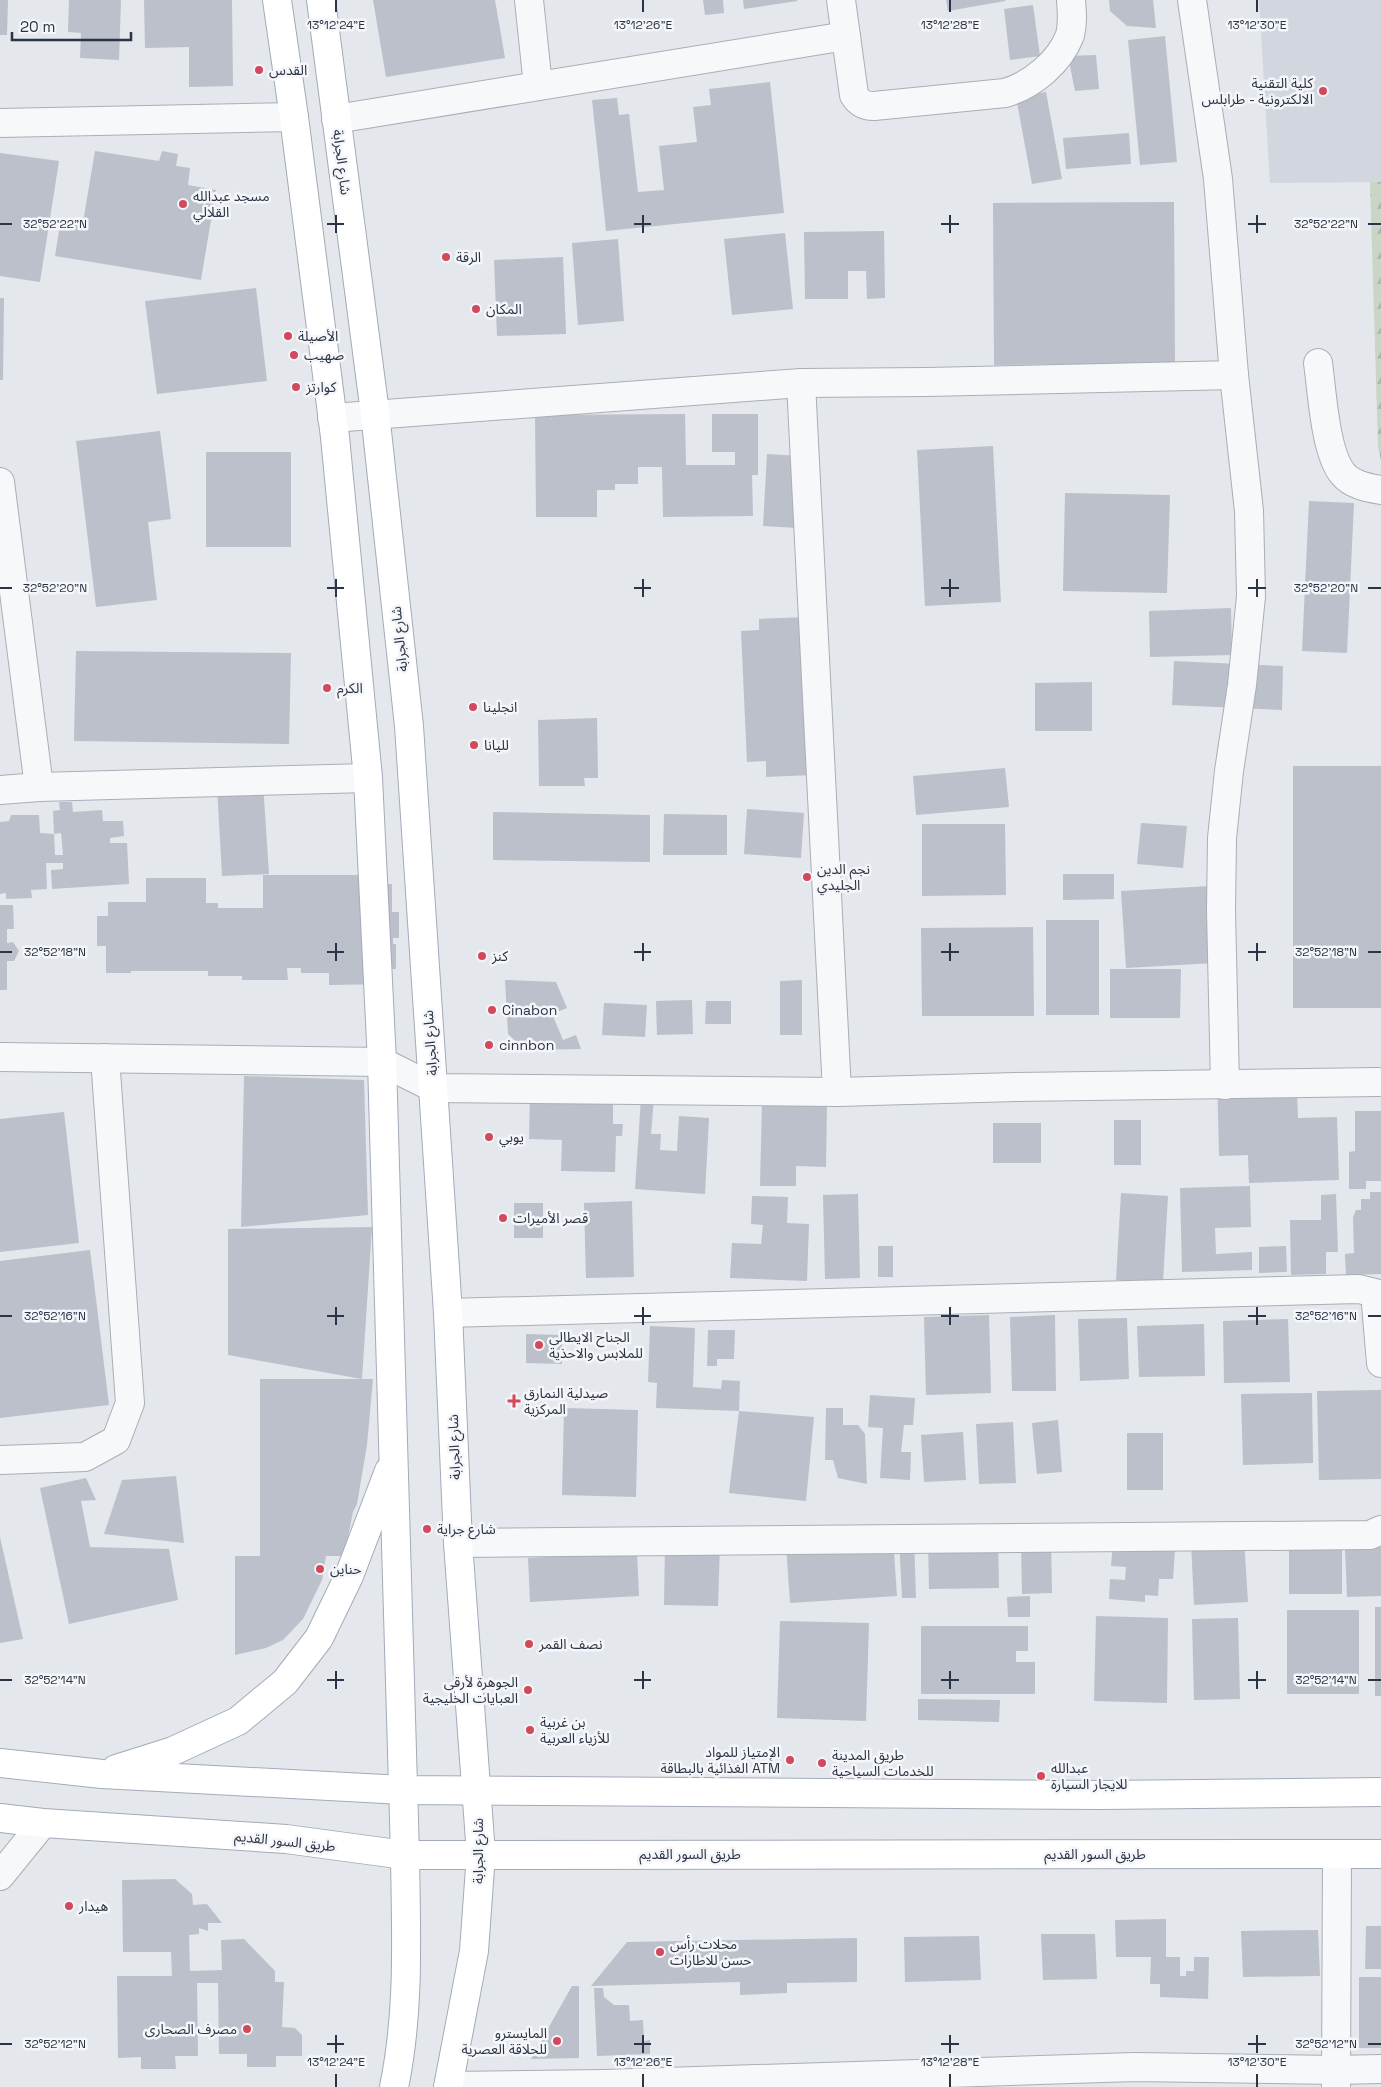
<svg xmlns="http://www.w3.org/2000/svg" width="1381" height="2087" font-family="'Space Grotesk','Noto Sans Arabic',sans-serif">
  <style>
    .built { fill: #d2d6de }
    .forest { fill: url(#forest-firs) }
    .building { fill: #bbc0ca }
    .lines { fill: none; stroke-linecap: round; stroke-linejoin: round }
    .minor-casing { stroke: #a9aeb7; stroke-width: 30 }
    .major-casing { stroke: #a3abb8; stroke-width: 30 }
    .minor { stroke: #f7f8fa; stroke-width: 28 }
    .major { stroke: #fff; stroke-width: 28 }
    .ticks { fill: none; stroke: #2b3445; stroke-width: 2 }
    .poi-dot { fill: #d1495b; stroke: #f4f6f9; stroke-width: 2 }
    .labels { text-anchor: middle; stroke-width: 5; stroke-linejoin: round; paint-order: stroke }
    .poi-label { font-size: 14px; fill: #2b3445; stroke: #f4f6f9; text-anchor: start }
    .street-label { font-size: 14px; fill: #2b3445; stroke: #f4f6f9 }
    .ticks-label { font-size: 12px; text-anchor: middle; fill: #2b3445; stroke: #f4f6f9; stroke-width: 5; stroke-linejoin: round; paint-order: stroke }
  </style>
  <defs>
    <pattern id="forest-firs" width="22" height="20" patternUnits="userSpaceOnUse" patternTransform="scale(1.25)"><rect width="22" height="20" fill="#c9d6c5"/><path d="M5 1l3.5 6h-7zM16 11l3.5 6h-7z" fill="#adb8ab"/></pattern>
  </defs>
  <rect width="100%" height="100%" fill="#e4e7ec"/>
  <path class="built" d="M1259,0H1381V182L1270,183Z"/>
  <path class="forest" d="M1370,182H1381V461L1378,446Z"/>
  <g class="building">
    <path d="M0,0H8L7,35H0Z"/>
    <path d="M69,0H121L119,60L80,58L81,33L68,32Z"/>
    <path d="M144,0H232L233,86L189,87V47L145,48Z"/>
    <path d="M373,0H495L505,58L386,77Z"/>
    <path d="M703,0H723L724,13L705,15Z"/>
    <path d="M743,0H797V1L744,9Z"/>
    <path d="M946,0H1005V1L948,11Z"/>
    <path d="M1109,0H1153L1156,28L1127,26L1110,11Z"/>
    <path d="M1033,5L1040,56L1010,60L1004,9Z"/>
    <path d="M1165,36L1177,162L1140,165L1128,40Z"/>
    <path d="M1096,55L1099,89L1075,91L1068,56Z"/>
    <path d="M770,82L784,213L606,231L592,100L617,98L619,115L629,114L638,192L664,190L659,146L697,142L693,107L711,105L709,89Z"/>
    <path d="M1046,92L1062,179L1032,184L1016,97Z"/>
    <path d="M1129,133L1131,164L1066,169L1063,138Z"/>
    <path d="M95,151L159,161L162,151L178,154L176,166L190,168L188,185L216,190L201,280L55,256L61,218L83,222Z"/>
    <path d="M0,153L59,161L40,282L0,276Z"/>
    <path d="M1174,202L1175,363L994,365L993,203Z"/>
    <path d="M884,231L885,298L867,299L866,271H848V299H805L804,232Z"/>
    <path d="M785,233L793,309L732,315L724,239Z"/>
    <path d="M618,239L624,321L578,325L572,243Z"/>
    <path d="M563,257L566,334L497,336L494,260Z"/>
    <path d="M256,288L267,381L157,394L145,301Z"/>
    <path d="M0,298H4L3,380H0Z"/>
    <path d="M685,414L686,465H735V452H712V414H758V475H752L753,516L663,517L662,467H638V484H615V490H597V517H536L535,415Z"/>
    <path d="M160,431L171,519L148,522L157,600L96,607L76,441Z"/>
    <path d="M993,446L1001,602L925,606L917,450Z"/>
    <rect x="206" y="452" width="85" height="95"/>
    <path d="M767,454L801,456L797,528L763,526Z"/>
    <path d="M1065,493L1170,495L1167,593L1063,591Z"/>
    <path d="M1309,501L1354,503L1347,653L1302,651Z"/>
    <path d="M1231,608L1232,655L1150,657L1149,611Z"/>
    <path d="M806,617L812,775L766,777V761L747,762L741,631L759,630V619Z"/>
    <path d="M76,651L291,653L289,744L74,741Z"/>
    <path d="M1174,661L1283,666L1282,710L1172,705Z"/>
    <path d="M1092,682V731H1035V683Z"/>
    <path d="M597,718L598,778H584L585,786H539L538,720Z"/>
    <rect x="1293" y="766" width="88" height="242"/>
    <path d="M1005,768L1009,807L916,815L913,776Z"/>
    <path d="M263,783L269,874L222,876L217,786Z"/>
    <path d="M59,802H72L73,812L102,810L103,821H123L124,836L110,838V843H127L129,884L52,889L51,870L63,869V863H46L47,889L31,890L32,898L6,899V893L0,894V822L9,821L11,815H39L40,833L54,834L55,855H63L61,833L54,834L53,811L60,810Z"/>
    <path d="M747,809L804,813L801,858L744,854Z"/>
    <path d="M493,812L650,815V862L493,860Z"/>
    <path d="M664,814L727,815V855H663Z"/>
    <path d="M1141,823L1187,826L1183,868L1137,864Z"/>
    <path d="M922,824H1005L1006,895L922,896Z"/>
    <path d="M1063,874H1114V899L1063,900Z"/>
    <path d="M263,875H388V884H392V912H399V938H393V944H396V969H386L387,984L329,985V973H301V968H287L288,980H242V976H208V971H131V973H106V946H97V916H108V902H146V878H206V903H218V908H263Z"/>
    <path d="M1210,886L1215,963L1126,968L1121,891Z"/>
    <path d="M0,905H13L14,929H7V943L13,942L19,951L14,961H7V990H0Z"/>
    <rect x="1046" y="920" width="53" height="95"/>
    <path d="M1033,927L1034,1016H922L921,928Z"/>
    <path d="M1110,969H1181L1180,1018H1110Z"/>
    <path d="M505,980L556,982L567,1008L552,1014L563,1040L576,1035L581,1049L525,1050L508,1034Z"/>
    <path d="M802,980V1035H780V981Z"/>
    <path d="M692,1000L693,1034L657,1035L656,1001Z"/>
    <path d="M706,1001H731V1024H705Z"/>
    <path d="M604,1003L647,1005L645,1037L602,1035Z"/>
    <path d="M1296,1070L1298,1118L1337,1117L1339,1180L1249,1183L1248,1155L1219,1156L1217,1072Z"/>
    <path d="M244,1076L364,1080L368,1215L241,1227Z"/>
    <path d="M530,1094L613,1096V1124H623L622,1136H616L615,1172L561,1171L562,1140L529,1139Z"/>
    <path d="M641,1098H654L651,1134H661L660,1150L677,1151L679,1116L709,1118L705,1194L635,1189Z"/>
    <path d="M762,1103L827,1104L826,1167L796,1166V1186H760Z"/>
    <path d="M1355,1111H1381V1181H1366V1189H1349V1152L1355,1151Z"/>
    <path d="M64,1112L79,1243L0,1252V1119Z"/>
    <rect x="1114" y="1120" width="27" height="45"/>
    <rect x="993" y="1123" width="48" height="40"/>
    <path d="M1250,1186L1251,1227L1215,1228L1216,1254L1252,1252V1270L1182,1272L1180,1188Z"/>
    <path d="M1370,1192H1381V1274L1346,1275L1345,1254L1354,1253L1353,1217L1356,1210H1361V1199H1370Z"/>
    <path d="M1121,1193L1168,1196L1163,1282L1116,1280Z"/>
    <path d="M858,1194L860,1278L825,1279L823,1195Z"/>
    <path d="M1336,1194L1338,1252H1326V1274L1291,1275L1290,1220H1321V1195Z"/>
    <path d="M752,1196L788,1197L787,1223L809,1224L807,1281L730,1278L732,1243L761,1244L763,1225L751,1224Z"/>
    <path d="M632,1201L634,1277L586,1278L584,1203Z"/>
    <rect x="514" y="1203" width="29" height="35"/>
    <path d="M372,1227L362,1379L228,1355V1229Z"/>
    <rect x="878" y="1246" width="15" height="31"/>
    <path d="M1286,1246L1287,1272L1259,1273V1247Z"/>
    <path d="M90,1250L109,1405L0,1418V1261Z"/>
    <path d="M989,1315L991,1393L926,1395L924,1317Z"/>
    <path d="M1055,1315L1056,1391H1012L1010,1317Z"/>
    <path d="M1127,1318L1129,1379L1080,1381L1078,1319Z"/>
    <path d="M1288,1319L1290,1382L1224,1383L1223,1321Z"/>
    <path d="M1204,1324L1205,1376L1139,1377L1137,1326Z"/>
    <path d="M650,1326L695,1328L693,1387L721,1389L722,1380L740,1381L739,1411L814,1417L806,1501L729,1493L739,1411L656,1408L657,1383L648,1382Z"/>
    <path d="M708,1330H735L734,1359H717V1366H707Z"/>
    <path d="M526,1334L562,1335V1364L526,1363Z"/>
    <path d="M260,1379H373L367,1445L357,1504L353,1512L348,1537V1556H326L322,1580L303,1619L283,1640L266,1648L235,1655V1556H260Z"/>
    <path d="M1381,1390V1479L1319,1480L1317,1391Z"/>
    <path d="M1312,1393L1313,1463L1243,1465L1241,1394Z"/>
    <path d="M870,1395L915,1398L913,1425H904L901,1452H911L910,1480L880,1478L883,1428L868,1427Z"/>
    <path d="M564,1408L638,1410L636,1497L562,1495Z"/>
    <path d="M826,1408H843V1425H858L865,1434L867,1484L838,1478L833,1460H825Z"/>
    <path d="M1058,1420L1062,1472L1037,1474L1032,1423Z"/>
    <path d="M1013,1422L1016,1483L979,1484L976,1424Z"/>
    <path d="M963,1432L966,1480L924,1482L921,1435Z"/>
    <rect x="1127" y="1433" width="36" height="57"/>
    <path d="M176,1476L184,1543L104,1534L122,1480Z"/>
    <path d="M86,1478L96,1500L81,1501L90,1547L169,1549L178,1600L69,1624L40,1488Z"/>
    <path d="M1114,1530L1176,1535L1173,1579H1159L1158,1596L1145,1595V1602L1109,1599L1110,1579L1125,1580L1126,1567L1111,1566Z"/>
    <path d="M998,1534L999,1588L929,1589L928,1536Z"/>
    <path d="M0,1537L23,1639L0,1643Z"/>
    <path d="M914,1537L916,1598H902L899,1538Z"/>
    <path d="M893,1538L897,1596L790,1603L786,1545Z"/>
    <path d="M1244,1539L1248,1602L1194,1605L1191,1542Z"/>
    <path d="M1051,1540L1052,1593L1022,1594L1021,1541Z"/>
    <rect x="1289" y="1542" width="53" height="52"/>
    <path d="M665,1544L720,1545L718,1606L664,1605Z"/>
    <path d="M1381,1547V1596L1347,1597L1345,1549Z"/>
    <path d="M637,1552L639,1596L530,1602L528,1558Z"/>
    <path d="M1030,1596V1617H1008L1007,1597Z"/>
    <rect x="1375" y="1607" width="6" height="89"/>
    <rect x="1287" y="1610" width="72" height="84"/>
    <path d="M1096,1616L1168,1618L1167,1703L1094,1701Z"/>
    <path d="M1238,1618L1240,1699L1194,1700L1192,1619Z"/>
    <path d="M780,1621L869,1623L866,1721L777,1718Z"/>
    <path d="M921,1626H1028V1651H1016V1662H1035V1694H921Z"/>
    <path d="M918,1699L1000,1700L999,1722L918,1720Z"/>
    <path d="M175,1879L192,1894L193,1905L207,1904L222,1923H208V1931L199,1928V1934L189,1935L190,1971L222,1970L221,1940L244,1939L275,1971V1982H284L282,2027L295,2028L302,2035V2056H276V2067H247V2054H219L218,1983H197L198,2056H175L176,2069H141V2057L118,2058L117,1976H172L171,1952H123L122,1880Z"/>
    <path d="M1166,1919V1957H1180V1976H1186V1971H1194V1957H1209L1208,1999L1160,1997V1984H1150L1151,1957H1116L1115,1920Z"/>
    <path d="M1366,1926H1381V1969H1365Z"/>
    <path d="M1318,1930L1320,1976L1243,1977L1241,1931Z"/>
    <path d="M1041,1934H1095L1097,1979L1043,1980Z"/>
    <path d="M979,1936L981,1980L905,1982L904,1937Z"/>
    <path d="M857,1938V1982L787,1983V1993L740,1995V1982L591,1986L627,1942Z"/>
    <rect x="1359" y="1977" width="22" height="71"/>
    <path d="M572,1986H579V2058L531,2059Z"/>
    <path d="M594,1988H603L604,1997L614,2005H629L630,2021L643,2020L644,2041L650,2040V2054L597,2056Z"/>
  </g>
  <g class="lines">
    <g class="minor-casing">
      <g id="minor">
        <path d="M529,0L538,86"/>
        <path d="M841,0L854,95C859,103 864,106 874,106L1005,93C1032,85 1060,62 1070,35C1073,23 1072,12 1071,0"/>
        <path d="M336,119L846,36"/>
        <path d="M0,123L294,117"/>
        <path d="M1318,363C1322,391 1325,453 1343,474C1352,485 1368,488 1381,490"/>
        <path d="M801,383L837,1092"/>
        <path d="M332,418L801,383L927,382L1234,375L1218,179L1192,0"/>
        <path d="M0,482L39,787"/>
        <path d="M0,790L39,787L368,778"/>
        <path d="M0,1057L382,1062L434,1088L837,1092L1016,1087L1378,1082"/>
        <path d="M1225,1085L1221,911L1222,838L1229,771L1242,685L1251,596L1249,511L1234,375"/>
        <path d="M448,1313L1359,1289L1375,1293L1381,1363"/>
        <path d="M0,1460L85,1457L116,1440L130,1403L105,1058"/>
        <path d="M458,1543L1370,1535L1381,1530"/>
        <path d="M0,1876L43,1823"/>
        <path d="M449,2086L604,2084"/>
        <path d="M604,2087V2084L1135,2067L1336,2070L1381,2069"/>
        <path d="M1336,2087L1337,1855"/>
      </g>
    </g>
    <g class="major-casing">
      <g id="major">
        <path d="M277,0L294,117L335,437L368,778L382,1062L405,1855C406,1933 410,2010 394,2087"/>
        <path d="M321,0L375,413L409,726L448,1313L458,1543L481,1854L474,1951L448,2087"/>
        <path d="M0,1763L102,1774L403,1790L1102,1795L1381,1792"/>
        <path d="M116,1769L173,1751L238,1721L285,1682L319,1638L349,1576L389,1471"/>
        <path d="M0,1818L43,1823L286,1839L405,1855L1381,1854"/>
      </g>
    </g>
    <use href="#minor" class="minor"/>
    <use href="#major" class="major"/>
  </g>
  <path class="ticks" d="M336,0V12M643,0V12M950,0V12M1257,0V12M336,215V233M643,215V233M950,215V233M1257,215V233M0,224H12M327,224H344M634,224H651M941,224H959M1248,224H1266M1368,224H1381M336,579V597M643,579V597M950,579V597M1257,579V597M0,588H12M327,588H344M634,588H651M941,588H959M1248,588H1266M1368,588H1381M336,943V961M643,943V961M950,943V961M1257,943V961M0,952H12M327,952H344M634,952H651M941,952H959M1248,952H1266M1368,952H1381M336,1307V1325M643,1307V1325M950,1307V1325M1257,1307V1325M0,1316H12M327,1316H344M634,1316H651M941,1316H959M1248,1316H1266M1368,1316H1381M336,1671V1689M643,1671V1689M950,1671V1689M1257,1671V1689M0,1680H12M327,1680H344M634,1680H651M941,1680H959M1248,1680H1266M1368,1680H1381M336,2035V2053M643,2035V2053M950,2035V2053M1257,2035V2053M0,2044H12M327,2044H344M634,2044H651M941,2044H959M1248,2044H1266M1368,2044H1381M336,2074V2087M643,2074V2087M950,2074V2087M1257,2074V2087"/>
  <g class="poi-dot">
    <circle cx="259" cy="70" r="5"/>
    <circle cx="1323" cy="91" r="5"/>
    <circle cx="183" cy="204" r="5"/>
    <circle cx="446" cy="257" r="5"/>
    <circle cx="476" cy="309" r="5"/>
    <circle cx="288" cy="336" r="5"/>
    <circle cx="294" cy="355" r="5"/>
    <circle cx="296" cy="387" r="5"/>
    <circle cx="327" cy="688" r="5"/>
    <circle cx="473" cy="707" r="5"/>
    <circle cx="474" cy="745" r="5"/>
    <circle cx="807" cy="877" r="5"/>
    <circle cx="482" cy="956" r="5"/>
    <circle cx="492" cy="1010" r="5"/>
    <circle cx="489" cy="1045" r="5"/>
    <circle cx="489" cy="1137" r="5"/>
    <circle cx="503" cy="1218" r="5"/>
    <circle cx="539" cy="1345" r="5"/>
    <path d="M511.5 1393.5h5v5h5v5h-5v5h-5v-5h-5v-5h5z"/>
    <circle cx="427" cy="1529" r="5"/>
    <circle cx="320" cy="1569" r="5"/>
    <circle cx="529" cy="1644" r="5"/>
    <circle cx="528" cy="1690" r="5"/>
    <circle cx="530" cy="1730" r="5"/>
    <circle cx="790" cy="1760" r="5"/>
    <circle cx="822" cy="1763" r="5"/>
    <circle cx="1041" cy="1776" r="5"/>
    <circle cx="69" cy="1906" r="5"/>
    <circle cx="660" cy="1952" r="5"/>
    <circle cx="247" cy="2029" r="5"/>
    <circle cx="557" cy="2041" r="5"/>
  </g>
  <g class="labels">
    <g class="poi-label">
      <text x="269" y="75">القدس</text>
      <text x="1313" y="88" text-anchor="end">كلية التقنية<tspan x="1313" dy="16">الالكترونية - طرابلس</tspan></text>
      <text x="193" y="201">مسجد عبدالله<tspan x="193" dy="16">القلالي</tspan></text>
      <text x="456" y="262">الرقة</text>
      <text x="486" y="314">المكان</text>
      <text x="298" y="341">الأصيلة</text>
      <text x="304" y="360">صهيب</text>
      <text x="306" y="392">كوارتز</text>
      <text x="337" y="693">الكرم</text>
      <text x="483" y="712">انجلينا</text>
      <text x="484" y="750">لليانا</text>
      <text x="817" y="874">نجم الدين<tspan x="817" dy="16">الجليدي</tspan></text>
      <text x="492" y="961">كنز</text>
      <text x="502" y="1015">Cinabon</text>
      <text x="499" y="1050">cinnbon</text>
      <text x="499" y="1142">يوبي</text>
      <text x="513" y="1223">قصر الأميرات</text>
      <text x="549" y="1342">الجناح الايطالي<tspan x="549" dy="16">للملابس والاحذية</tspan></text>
      <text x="524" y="1398">صيدلية النمارق<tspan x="524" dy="16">المركزية</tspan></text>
      <text x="437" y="1534">شارع جراية</text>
      <text x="330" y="1574">حناين</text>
      <text x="539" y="1649">نصف القمر</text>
      <text x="518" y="1687" text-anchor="end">الجوهرة لأرقى<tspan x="518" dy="16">العبايات الخليجية</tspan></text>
      <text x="540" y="1727">بن غربية<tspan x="540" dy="16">للأزياء العربية</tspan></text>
      <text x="780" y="1757" text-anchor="end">الإمتياز للمواد<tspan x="780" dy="16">الغذائية بالبطاقة ATM</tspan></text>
      <text x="832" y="1760">طريق المدينة<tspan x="832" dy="16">للخدمات السياحية</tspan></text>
      <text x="1051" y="1773">عبدالله<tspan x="1051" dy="16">للايجار السيارة</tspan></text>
      <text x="79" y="1911">هيدار</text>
      <text x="670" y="1949">محلات رأس<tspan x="670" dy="16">حسن للاطارات</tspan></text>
      <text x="237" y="2034" text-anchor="end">مصرف الصحارى</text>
      <text x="547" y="2038" text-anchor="end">المايسترو<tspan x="547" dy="16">للحلاقة العصرية</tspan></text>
    </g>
    <g class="street-label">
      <text transform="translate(342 162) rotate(83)" y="5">شارع الجرابة</text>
      <text transform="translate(399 639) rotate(-96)" y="5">شارع الجرابة</text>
      <text transform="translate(430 1043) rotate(-94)" y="5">شارع الجرابة</text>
      <text transform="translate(454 1447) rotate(-92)" y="5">شارع الجرابة</text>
      <text transform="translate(285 1841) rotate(6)" y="5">طريق السور القديم</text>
      <text transform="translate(478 1851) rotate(-90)" y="5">شارع الجرابة</text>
      <text x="690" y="1859">طريق السور القديم</text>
      <text x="1095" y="1859">طريق السور القديم</text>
    </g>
  </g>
  <g class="ticks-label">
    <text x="336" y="29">13°12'24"E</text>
    <text x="643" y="29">13°12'26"E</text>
    <text x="950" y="29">13°12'28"E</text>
    <text x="1257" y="29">13°12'30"E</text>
    <text x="55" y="228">32°52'22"N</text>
    <text x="1326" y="228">32°52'22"N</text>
    <text x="55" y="592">32°52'20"N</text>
    <text x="1326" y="592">32°52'20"N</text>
    <text x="55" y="956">32°52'18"N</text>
    <text x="1326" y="956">32°52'18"N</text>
    <text x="55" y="1320">32°52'16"N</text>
    <text x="1326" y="1320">32°52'16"N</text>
    <text x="55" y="1684">32°52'14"N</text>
    <text x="1326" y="1684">32°52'14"N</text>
    <text x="55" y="2048">32°52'12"N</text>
    <text x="1326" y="2048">32°52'12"N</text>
    <text x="336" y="2066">13°12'24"E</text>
    <text x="643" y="2066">13°12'26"E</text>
    <text x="950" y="2066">13°12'28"E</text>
    <text x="1257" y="2066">13°12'30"E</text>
  </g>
  <path d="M12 32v8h119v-8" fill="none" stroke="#2b3445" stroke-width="2.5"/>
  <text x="20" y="32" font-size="15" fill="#2b3445" stroke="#f4f6f9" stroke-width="4" paint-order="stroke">20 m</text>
</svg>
